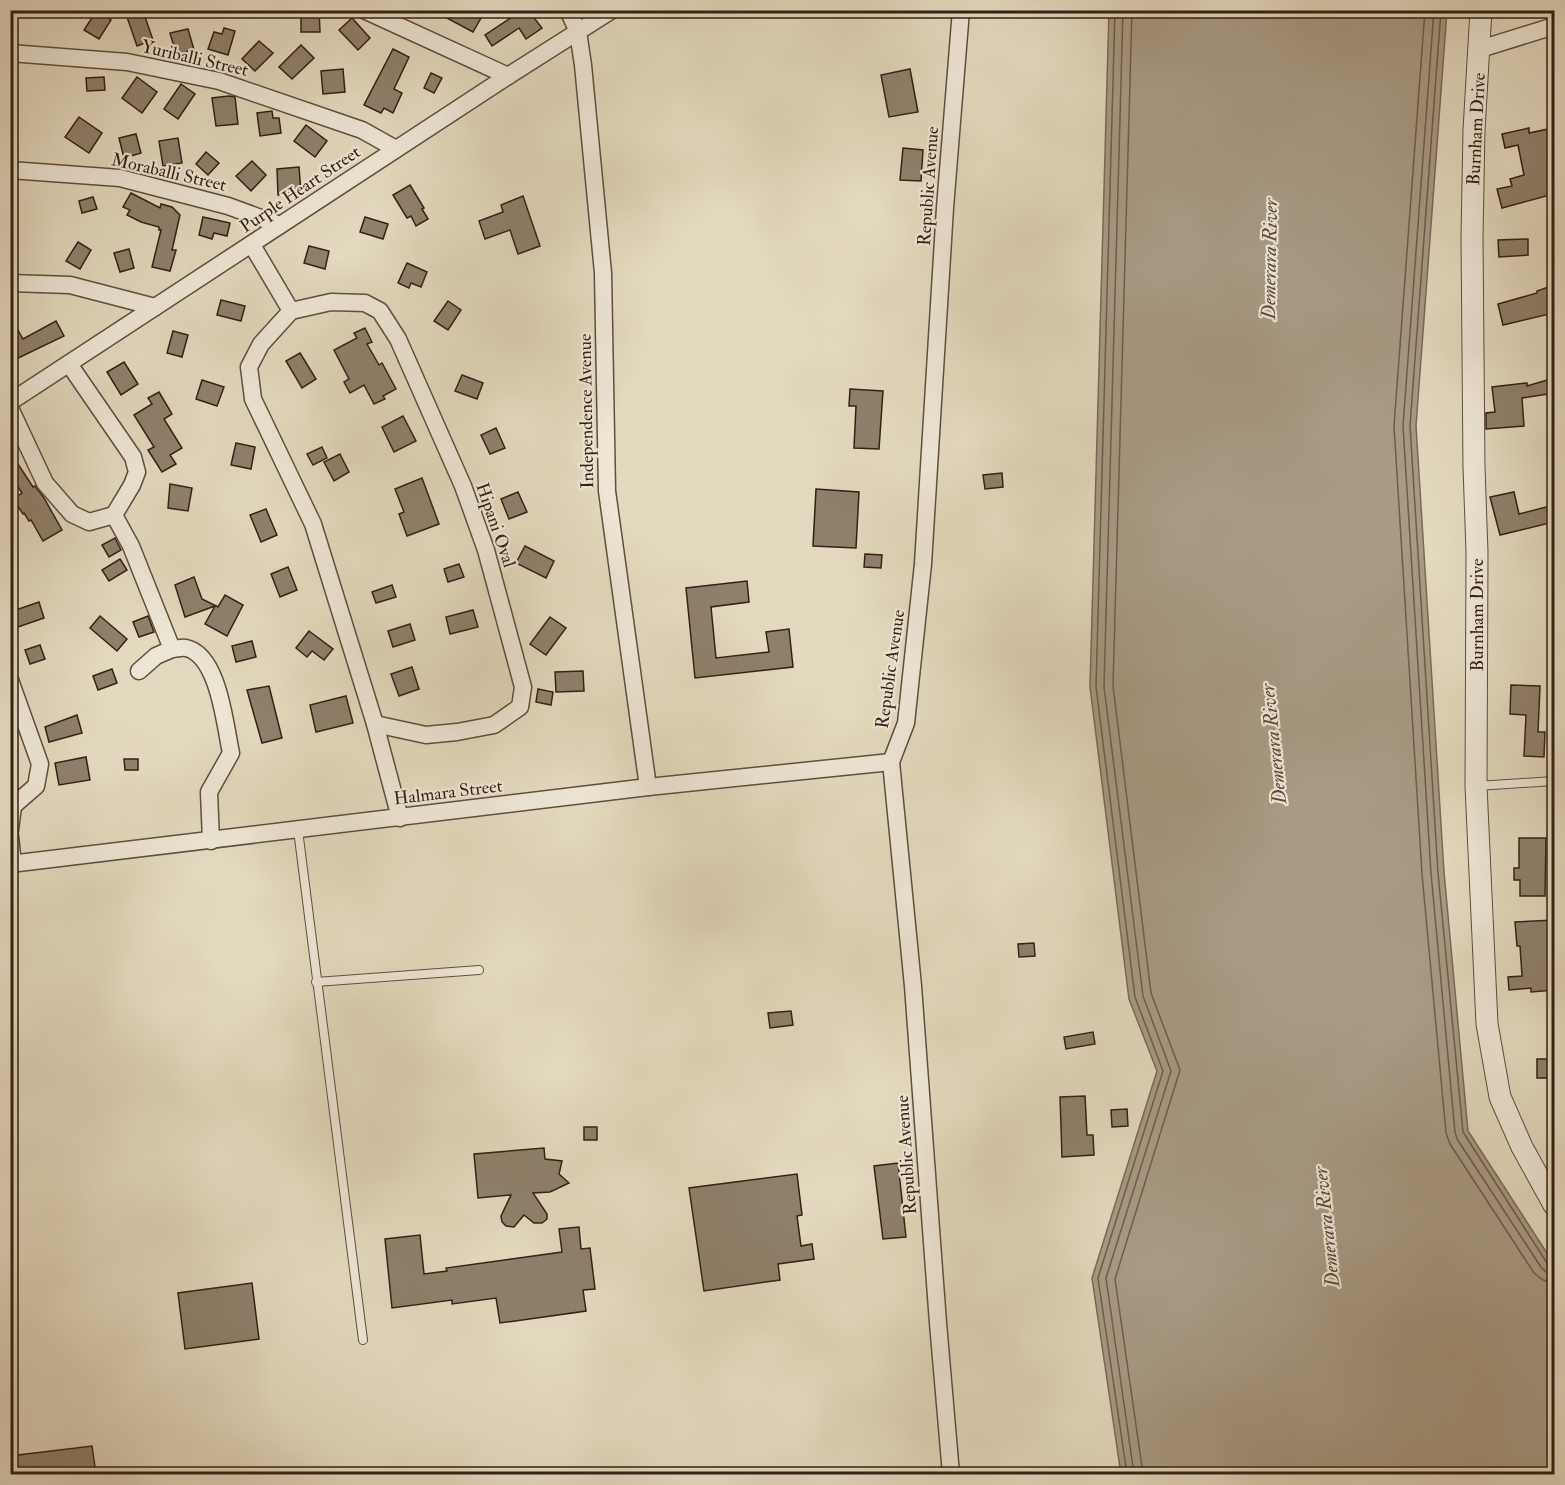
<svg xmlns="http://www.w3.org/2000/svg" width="1565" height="1485" font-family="'IM FELL Double Pica',serif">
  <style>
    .water { fill: #a89a84; stroke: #7a6957; stroke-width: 1.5 }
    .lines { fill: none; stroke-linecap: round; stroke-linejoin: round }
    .shore { stroke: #6e5c4c; stroke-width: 1.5 }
    .building { fill: #8f806c; stroke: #351f14; stroke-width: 1.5 }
    .service-casing { stroke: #604e3e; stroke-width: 10 }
    .minor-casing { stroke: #604e3e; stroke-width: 19 }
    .tertiary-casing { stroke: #604e3e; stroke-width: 23 }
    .service { stroke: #ede6d5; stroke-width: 8 }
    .minor { stroke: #ede6d5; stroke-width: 16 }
    .tertiary { stroke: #ede6d5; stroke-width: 21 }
    .labels { text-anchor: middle; stroke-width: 4.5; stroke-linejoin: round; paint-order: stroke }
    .street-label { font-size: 18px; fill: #351f14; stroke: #ede6d5 }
    .water-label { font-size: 20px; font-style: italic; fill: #5d4a3b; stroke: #ede6d5 }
  </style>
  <rect width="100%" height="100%" fill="#e3d9be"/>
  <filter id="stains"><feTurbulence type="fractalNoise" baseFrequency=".00333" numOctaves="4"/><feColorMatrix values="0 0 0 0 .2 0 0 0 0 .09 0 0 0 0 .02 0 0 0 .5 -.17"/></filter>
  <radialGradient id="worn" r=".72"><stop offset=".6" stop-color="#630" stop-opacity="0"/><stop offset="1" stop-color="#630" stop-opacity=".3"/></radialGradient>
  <path class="water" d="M1109,11H1447L1416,426L1444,872L1468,1131L1554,1264V1474H1121L1092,1278L1157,1071L1129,999L1090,687Z"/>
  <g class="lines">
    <g class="shore">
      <path d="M1115,10L1096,687L1135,997L1163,1071L1098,1278L1127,1474"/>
      <path d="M1123,10L1104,687L1143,996L1171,1071L1106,1278L1134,1474"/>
      <path d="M1132,10L1113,686L1151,993L1180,1070L1115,1279L1143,1474"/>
      <path d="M1425,10L1394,426L1422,874L1446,1133L1450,1144L1534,1273L1543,1280L1554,1283"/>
      <path d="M1434,10L1403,426L1431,873L1455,1132L1457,1139L1541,1267L1546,1272L1554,1274"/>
      <path d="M1441,10L1410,426L1438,873L1463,1132L1547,1263L1554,1266"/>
    </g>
  </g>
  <g class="building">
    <path d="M97,10L111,20L99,39L84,30Z"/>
    <path d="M301,10H319L320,32H301Z"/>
    <path d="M432,10H467L481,18L473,32Z"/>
    <path d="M508,10H528L542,28L526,39L519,28L492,46L485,35L512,17Z"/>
    <path d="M143,11L153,40L137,46L127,17Z"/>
    <path d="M352,18L370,38L358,50L339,30Z"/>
    <path d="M224,28L235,31L228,55L208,49L214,32L222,34Z"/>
    <path d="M188,29L194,50L176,54L170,33Z"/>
    <path d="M259,41L273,53L255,71L242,59Z"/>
    <path d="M301,45L314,58L292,79L279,67Z"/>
    <path d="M393,49L409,57L394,89L402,93L393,113L384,108L381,113L364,105Z"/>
    <path d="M343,69L345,92L323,94L321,71Z"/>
    <path d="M910,69L918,112L889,117L881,75Z"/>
    <path d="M431,73L442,78L434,93L424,88Z"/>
    <path d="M104,77L105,90L87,91L86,78Z"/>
    <path d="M137,77L157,92L142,113L122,98Z"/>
    <path d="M181,84L195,94L178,119L164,109Z"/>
    <path d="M229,96L235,97L238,124L216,126L212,98Z"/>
    <path d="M272,111L273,118H279L281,133L260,136L257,113Z"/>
    <path d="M79,117L102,133L89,153L65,137Z"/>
    <path d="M306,125L327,141L315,157L294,141Z"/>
    <path d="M1529,128V133L1553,128L1554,138V194L1502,208L1497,189L1512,186L1510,179L1524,175L1518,145L1505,148L1502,134Z"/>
    <path d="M136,134L141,153L124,158L119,138Z"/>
    <path d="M178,138L182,163L163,166L159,141Z"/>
    <path d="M903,148L923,150L921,181L900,180Z"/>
    <path d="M206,152L219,163L208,175L196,164Z"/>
    <path d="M252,161L266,175L251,191L236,176Z"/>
    <path d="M299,167L301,193L278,195L277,169Z"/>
    <path d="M410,185L424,208L422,209L428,219L416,226L411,216L407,218L393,195Z"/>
    <path d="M131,193L160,208L161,204L172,207L180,215L172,250H176L170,271L152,267L161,230H159V227L141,222L127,215L130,210L123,207Z"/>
    <path d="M523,196L540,246L518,254L510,230L485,239L479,221L503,212L501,205Z"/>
    <path d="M93,197L97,209L82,213L79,201Z"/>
    <path d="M203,217L230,223L227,236L214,233L212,239L199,235Z"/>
    <path d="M365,217L388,224L383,239L360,232Z"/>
    <path d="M1528,239V255L1499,257L1498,240Z"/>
    <path d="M78,242L91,250L80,269L66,261Z"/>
    <path d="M309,246L329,251L325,269L304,263Z"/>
    <path d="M129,249L134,268L120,272L114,253Z"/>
    <path d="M407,263L427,272L421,287L411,283L409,288L398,283Z"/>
    <path d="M1554,285V313L1503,325L1498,304L1537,293V291Z"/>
    <path d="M221,300L245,306L241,321L217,315Z"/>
    <path d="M448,301L461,310L448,330L434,321Z"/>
    <path d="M10,316L23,339L56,321L64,336L10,362Z"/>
    <path d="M365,328L372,342L367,344L379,365L382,363L396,389L383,396L385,399L374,404L364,385L350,393L344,382L349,379L334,350L357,338L354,333Z"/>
    <path d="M173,331L188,335L182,357L167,353Z"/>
    <path d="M300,353L316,379L302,388L286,361Z"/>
    <path d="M124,362L138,384L121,395L107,372Z"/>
    <path d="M462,375L483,383L477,399L455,391Z"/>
    <path d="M1554,378V393L1522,398L1524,426L1486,429V413L1495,412L1492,387L1527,383V386Z"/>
    <path d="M202,380L224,387L217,406L196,399Z"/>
    <path d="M850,389L883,391L879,449L854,448L856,406H849Z"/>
    <path d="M159,392L172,414L164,419L182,448L170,455L176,464L162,472L148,450L154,447L134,415L152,404L148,398Z"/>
    <path d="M403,416L416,441L394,452L382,427Z"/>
    <path d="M496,428L505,448L490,454L481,435Z"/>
    <path d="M236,443L255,447L251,469L231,465Z"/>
    <path d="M322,447L327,458L313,465L307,454Z"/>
    <path d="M10,452L33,487L35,486L44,498L62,530L43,541L31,520L29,521L24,513L23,514L13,499L22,493L10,474Z"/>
    <path d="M340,454L349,472L334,481L324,462Z"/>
    <path d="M1002,473L1003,487L985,489L983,475Z"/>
    <path d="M422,478L439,524L407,536L399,514L404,512L395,489Z"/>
    <path d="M170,484L192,488L188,511L168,508Z"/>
    <path d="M816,489L859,492L856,548L813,546Z"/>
    <path d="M518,492L527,512L509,519L501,499Z"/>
    <path d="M1514,492L1519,514L1554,505V522L1500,535L1490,497Z"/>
    <path d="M266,509L277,535L261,542L250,515Z"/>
    <path d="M115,538L121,550L109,557L102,545Z"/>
    <path d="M525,546L554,561L546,578L516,563Z"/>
    <path d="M865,554L882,555L881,568L864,567Z"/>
    <path d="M120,559L127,570L109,581L102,570Z"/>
    <path d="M459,564L464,577L448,582L444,569Z"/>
    <path d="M288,567L297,590L280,597L271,574Z"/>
    <path d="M194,577L202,599L218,607L225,595L243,605L227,636L205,624L215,606L185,617L175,585Z"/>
    <path d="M747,581L749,602L711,607L716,658L769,652L766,632L789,629L793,667L695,678L686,588Z"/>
    <path d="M392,585L396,597L376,603L372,592Z"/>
    <path d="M39,602L44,618L15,628L10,612Z"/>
    <path d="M473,610L478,627L450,634L446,617Z"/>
    <path d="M100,616L127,639L117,651L90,628Z"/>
    <path d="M148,616L154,632L139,637L133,622Z"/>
    <path d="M550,617L566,628L546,655L530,644Z"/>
    <path d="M410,624L415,640L393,647L388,631Z"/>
    <path d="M309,631L333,649L324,660L312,651L307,657L296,648Z"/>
    <path d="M252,641L256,657L236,662L232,646Z"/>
    <path d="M40,645L45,659L30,664L25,650Z"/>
    <path d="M412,667L419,689L399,696L391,674Z"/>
    <path d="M112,669L117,683L98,690L93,676Z"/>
    <path d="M583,671L584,691L556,692L555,672Z"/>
    <path d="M1511,685L1540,686L1538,732H1545L1544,757L1524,756L1526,715L1510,714Z"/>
    <path d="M269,686L282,738L262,743L247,690Z"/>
    <path d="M538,689L553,692L551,705L536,702Z"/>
    <path d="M346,696L353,723L316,732L310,705Z"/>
    <path d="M77,715L82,733L49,742L45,727Z"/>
    <path d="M86,757L90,780L59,785L55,763Z"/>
    <path d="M124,759H138V770H125Z"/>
    <path d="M1519,838H1546L1545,896H1520V880H1514V868H1519Z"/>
    <path d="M1554,920V990L1531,992V988L1509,990L1508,977L1522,976L1520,946H1517L1515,922Z"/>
    <path d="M1034,943L1035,956L1019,957L1018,944Z"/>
    <path d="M791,1011L793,1025L770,1028L768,1013Z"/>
    <path d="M1093,1032L1095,1044L1066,1049L1064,1037Z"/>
    <rect x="1537" y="1059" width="17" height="19"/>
    <path d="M1085,1096L1087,1135H1093L1094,1155L1062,1157L1060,1097Z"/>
    <path d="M1127,1109L1128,1126L1112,1127L1111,1110Z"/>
    <rect x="584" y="1127" width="13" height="13"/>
    <path d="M544,1148L545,1159L562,1161L559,1174L569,1183L550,1192L533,1193L547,1214V1219L542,1223H534L524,1215L514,1227L506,1226L502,1222L501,1216L511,1195L478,1198L474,1154Z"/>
    <path d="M898,1163L906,1237L883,1239L874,1166Z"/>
    <path d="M797,1174L802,1215L797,1216L801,1246L812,1244L814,1259L778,1264L780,1280L704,1291L689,1188Z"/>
    <path d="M579,1227L581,1249L590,1248L595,1289L583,1290L586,1311L500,1323L496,1298L452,1304V1300L392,1308L385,1239L420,1235L424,1274L447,1271L446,1268L562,1252L559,1229Z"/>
    <path d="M252,1283L259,1339L185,1349L178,1293Z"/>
    <path d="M92,1446L95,1467L88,1468L89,1474H10V1456Z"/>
  </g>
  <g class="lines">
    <g class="service-casing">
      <g id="service">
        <path d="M1477,786L1554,781"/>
        <path d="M298,830L363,1340"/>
        <path d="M316,982L479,970"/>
      </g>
    </g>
    <g class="minor-casing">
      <g id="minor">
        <path d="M364,10L508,76"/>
        <path d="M568,10L578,32L583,65L603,273L607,491L648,787"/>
        <path d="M1480,49L1554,26"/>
        <path d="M10,53L127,62L219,81L362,130L396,149"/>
        <path d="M10,170L120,178L228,206L280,225"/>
        <path d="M252,245L291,311L331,302L365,303L380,311L398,339L463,486L486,550L523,687L520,707L494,725L457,732L426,735L375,724"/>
        <path d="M10,283L70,285L155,307"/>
        <path d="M291,311L261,344L249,367L253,399L313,524L375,724L400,818"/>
        <path d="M69,364L133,457L137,472L132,485L114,515"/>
        <path d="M10,402L508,76L612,10"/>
        <path d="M10,408L45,483L72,514L89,522L114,515L131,546L172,649C176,649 182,647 186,648C219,655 225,726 231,753L209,792L211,841"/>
        <path d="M139,671L156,656L172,649"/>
        <path d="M10,680L40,764L36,786L13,806H10"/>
        <path d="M10,830L13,806"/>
        <path d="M10,836L13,864"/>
        <path d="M10,864L648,787L891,762"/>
        <path d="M951,1474L938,1323L913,986L891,762L906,723L923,564L945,208L961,10"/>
      </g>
    </g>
    <g class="tertiary-casing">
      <path id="tertiary" d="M1481,10L1474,130L1472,237L1474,467L1477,552L1476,786L1487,1024L1500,1097L1522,1147L1554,1205"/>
    </g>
    <use href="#service" class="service"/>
    <use href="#minor" class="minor"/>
    <use href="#tertiary" class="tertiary"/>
  </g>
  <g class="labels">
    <g class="street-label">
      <text transform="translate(195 58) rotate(13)" y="6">Yuriballi Street</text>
      <text transform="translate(1476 129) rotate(-87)" y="6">Burnham Drive</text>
      <text transform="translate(169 172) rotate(13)" y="6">Moraballi Street</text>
      <text transform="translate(928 186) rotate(-86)" y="6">Republic Avenue</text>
      <text transform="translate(300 189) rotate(-34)" y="6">Purple Heart Street</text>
      <text transform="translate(586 411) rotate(-91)" y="6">Independence Avenue</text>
      <text transform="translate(496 525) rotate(71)" y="6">Hipani Oval</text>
      <text transform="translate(1477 615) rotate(-90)" y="6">Burnham Drive</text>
      <text transform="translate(890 669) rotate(-82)" y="6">Republic Avenue</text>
      <text transform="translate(448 792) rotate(-7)" y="6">Halmara Street</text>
      <text transform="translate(906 1155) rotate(-94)" y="6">Republic Avenue</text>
    </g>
    <g class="water-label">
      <text transform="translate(1269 259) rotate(-89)" y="7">Demerara River</text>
      <text transform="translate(1273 744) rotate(-96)" y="7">Demerara River</text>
      <text transform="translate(1326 1227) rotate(-96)" y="7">Demerara River</text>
    </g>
  </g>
  <rect width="1565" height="1485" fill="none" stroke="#e3d9be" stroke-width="36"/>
  <rect x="12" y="12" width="1541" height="1461" fill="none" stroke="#351f14" stroke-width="3"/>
  <rect x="18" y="18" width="1529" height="1449" fill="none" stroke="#351f14" stroke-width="1.5"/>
  <rect width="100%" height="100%" filter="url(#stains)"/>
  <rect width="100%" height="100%" fill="url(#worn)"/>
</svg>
